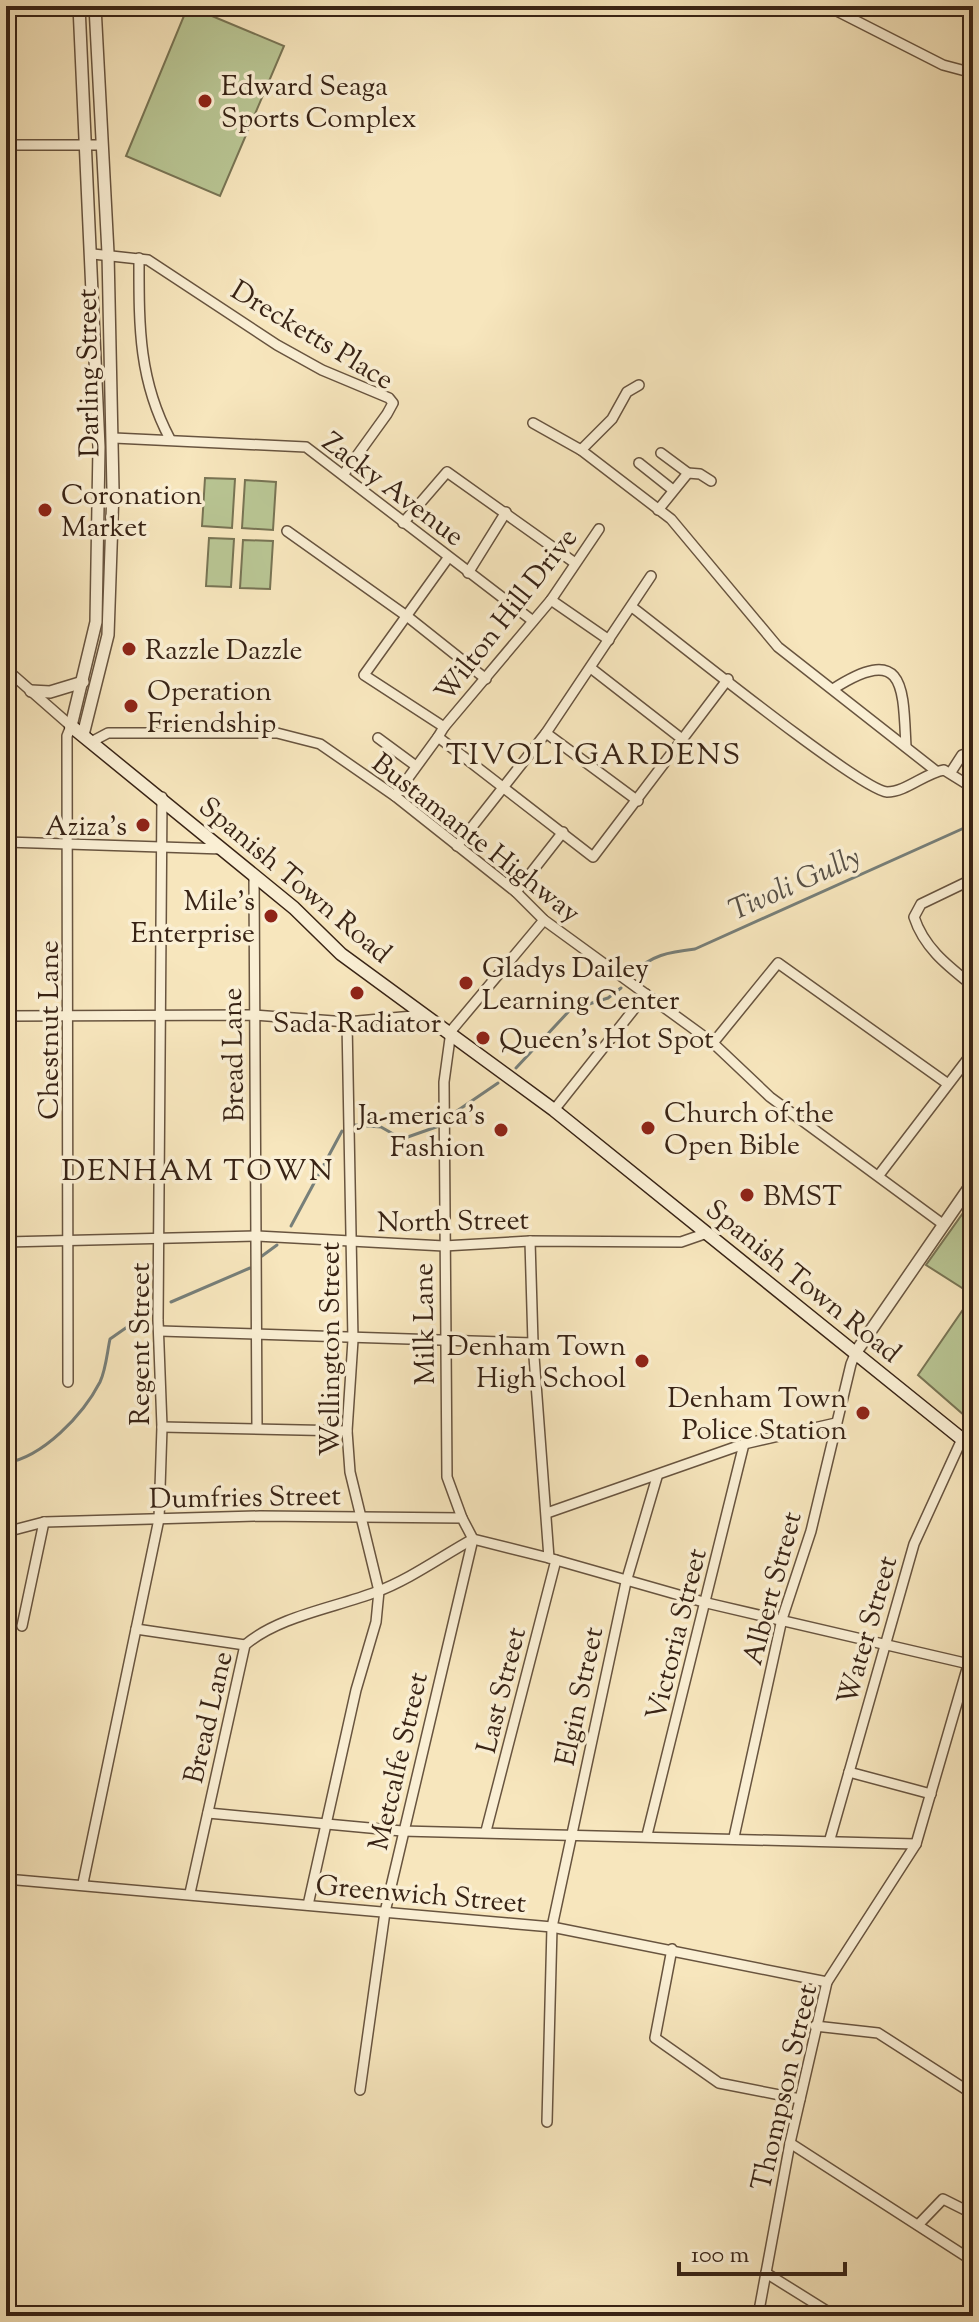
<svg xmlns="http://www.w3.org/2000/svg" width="979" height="2322" font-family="'Sorts Mill Goudy',serif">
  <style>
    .green { fill: #b9c694; stroke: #787454; stroke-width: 2 }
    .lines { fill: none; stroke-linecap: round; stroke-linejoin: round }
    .stream { stroke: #777f79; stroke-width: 3 }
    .minor-casing { stroke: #68543f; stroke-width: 12 }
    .tertiary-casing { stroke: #68543f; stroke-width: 14 }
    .secondary-casing { stroke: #382315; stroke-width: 15 }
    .minor { stroke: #faefd4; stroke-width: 9 }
    .tertiary { stroke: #faefd4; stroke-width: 11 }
    .secondary { stroke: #faefd4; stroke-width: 12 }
    .poi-dot { fill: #8f2418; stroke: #faefd4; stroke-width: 3 }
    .labels { text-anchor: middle; stroke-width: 7; stroke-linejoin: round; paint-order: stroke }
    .poi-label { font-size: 28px; fill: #382315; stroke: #faefd4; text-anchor: start }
    .street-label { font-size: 28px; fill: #382315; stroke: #faefd4 }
    .neighbourhood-label { font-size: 30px; letter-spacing: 2px; fill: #382315; stroke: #faefd4 }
    .water-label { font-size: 30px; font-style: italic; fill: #585147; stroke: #faefd4 }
  </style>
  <rect width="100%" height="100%" fill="#f7e6bd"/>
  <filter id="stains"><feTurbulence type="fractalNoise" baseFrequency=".0025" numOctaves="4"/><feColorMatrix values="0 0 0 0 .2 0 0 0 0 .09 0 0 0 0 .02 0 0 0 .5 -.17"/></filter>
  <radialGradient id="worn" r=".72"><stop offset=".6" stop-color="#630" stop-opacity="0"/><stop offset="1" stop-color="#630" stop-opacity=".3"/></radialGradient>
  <g class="green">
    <path d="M188,6L284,46L220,196L126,156Z"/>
    <path d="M205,478L235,479L232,528L202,526Z"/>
    <path d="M245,480L276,482L273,530L242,528Z"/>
    <path d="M209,538L234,539L231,587L206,586Z"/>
    <path d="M243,540L273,541L270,589L240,588Z"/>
    <path d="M973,1199V1423L918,1375L973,1295L926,1265Z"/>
  </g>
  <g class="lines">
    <g class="stream">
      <path d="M632,974C651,955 669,952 695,949L973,824"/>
      <path d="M516,1068L570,1010L608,998L621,988"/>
      <path d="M454,1113L498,1083"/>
      <path d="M355,1125L381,1127L402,1139L439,1126"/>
      <path d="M291,1226L342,1131"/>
      <path d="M262,1256L277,1245"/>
      <path d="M171,1302L250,1268"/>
      <path d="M6,1463C43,1457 83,1415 100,1382C106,1369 107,1353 110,1339L150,1311"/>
    </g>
    <g class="minor-casing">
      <g id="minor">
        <path d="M827,6L943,65L973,73"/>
        <path d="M6,145H102"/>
        <path d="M93,254L148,260L277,345L322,370L389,398L393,403L387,414L343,475"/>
        <path d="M139,258C139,324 138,379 170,439"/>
        <path d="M533,423L581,450L671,519L778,647L936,771"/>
        <path d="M114,438L306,447L533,621"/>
        <path d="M581,450L612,419L627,392L639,385"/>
        <path d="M661,453L688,473L700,474L711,481"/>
        <path d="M639,463L673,490"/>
        <path d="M658,510L688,473"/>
        <path d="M403,523L447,472L575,563"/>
        <path d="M287,531L408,617L486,679"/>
        <path d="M448,558L364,675L444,727L438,737L593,857L728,679"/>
        <path d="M468,573L506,512"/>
        <path d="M551,600L609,640"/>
        <path d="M632,607C669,635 860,790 887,792C906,792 925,773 944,770L973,788"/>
        <path d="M6,669L71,726L67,736L68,1382"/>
        <path d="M592,669L682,739"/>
        <path d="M833,689C906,642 903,689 906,747"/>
        <path d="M444,727L551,600L599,529"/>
        <path d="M546,733L638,801"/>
        <path d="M378,738L416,766"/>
        <path d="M91,742L108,733H277L320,744L395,796L516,892L544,920L713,1043L770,1097L944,1225"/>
        <path d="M951,772L962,755L973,753"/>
        <path d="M395,796L438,737"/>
        <path d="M6,842L223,849"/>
        <path d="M457,846L546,733L651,576"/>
        <path d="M254,875L257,1427"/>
        <path d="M973,879L921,904L914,917C924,948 948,966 973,986"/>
        <path d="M516,892L563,832"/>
        <path d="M6,1016L253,1015L347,1022L424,1015"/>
        <path d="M713,1043L778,963L948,1084"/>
        <path d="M554,1110L646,994"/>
        <path d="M879,1175L973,1052"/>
        <path d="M6,1242L257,1236L444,1246L530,1241L681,1242L707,1233"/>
        <path d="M160,1331L533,1343"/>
        <path d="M162,1427L347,1431"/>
        <path d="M547,1513L744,1444L836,1423"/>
        <path d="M462,1518L447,1477L444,1082L451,1031L544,920"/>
        <path d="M6,1532L44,1522L260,1516L462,1518L473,1539L385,1912L360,2090"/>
        <path d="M549,1558L707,1603L969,1664"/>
        <path d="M22,1626L44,1522"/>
        <path d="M136,1629L245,1645"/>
        <path d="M849,1772L931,1794"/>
        <path d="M208,1813L402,1831L916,1844"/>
        <path d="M486,1831L556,1560"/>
        <path d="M647,1835L744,1444"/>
        <path d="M734,1837L782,1619L811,1531L851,1364L856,1352"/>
        <path d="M830,1839L914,1544L962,1439"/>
        <path d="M6,1879L552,1927L827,1982"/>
        <path d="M83,1883L159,1519L162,1427L158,1320L162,797"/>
        <path d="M190,1893L245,1645C279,1616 334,1608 376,1592C409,1580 442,1556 473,1539L549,1558L533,1343L530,1241"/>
        <path d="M308,1905L356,1690L376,1622L379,1591L350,1472L347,1431L353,1340L347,1022"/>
        <path d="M672,1949L655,2038L719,2083L800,2099"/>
        <path d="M815,2026L878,2033L973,2094"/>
        <path d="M547,2122L552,1927L626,1582L657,1477"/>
        <path d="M790,2143L973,2261"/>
        <path d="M918,2225L943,2199L973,2214"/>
        <path d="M766,2273L835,2316"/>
        <path d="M758,2316L790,2143L827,1982L916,1844L973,1648"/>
      </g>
    </g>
    <g class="tertiary-casing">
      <g id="tertiary">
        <path d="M31,691L50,692L83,682"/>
        <path d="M71,726L96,622L99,447L79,6"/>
        <path d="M83,735L108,635L113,490L108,253L95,6"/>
        <path d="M856,1352L973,1182"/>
      </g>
    </g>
    <g class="secondary-casing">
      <path id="secondary" d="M71,726L294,908L341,954L554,1110L973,1448"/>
    </g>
    <use href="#minor" class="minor"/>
    <use href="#tertiary" class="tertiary"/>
    <use href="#secondary" class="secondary"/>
  </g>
  <g class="poi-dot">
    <circle cx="205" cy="101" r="8"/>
    <circle cx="45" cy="510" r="8"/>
    <circle cx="129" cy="649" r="8"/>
    <circle cx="131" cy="706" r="8"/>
    <circle cx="143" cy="825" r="8"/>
    <circle cx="271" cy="916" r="8"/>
    <circle cx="466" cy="983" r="8"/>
    <circle cx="357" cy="993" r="8"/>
    <circle cx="483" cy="1038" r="8"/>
    <circle cx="648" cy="1128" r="8"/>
    <circle cx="501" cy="1130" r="8"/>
    <circle cx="747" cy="1195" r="8"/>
    <circle cx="642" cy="1361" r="8"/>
    <circle cx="863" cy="1413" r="8"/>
  </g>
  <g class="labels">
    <g class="poi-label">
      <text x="221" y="95">Edward Seaga<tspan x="221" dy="32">Sports Complex</tspan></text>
      <text x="61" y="504">Coronation<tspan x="61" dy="32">Market</tspan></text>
      <text x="145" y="659">Razzle Dazzle</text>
      <text x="147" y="700">Operation<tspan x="147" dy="32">Friendship</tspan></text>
      <text x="127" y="835" text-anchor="end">Aziza's</text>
      <text x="255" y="910" text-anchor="end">Mile's<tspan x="255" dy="32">Enterprise</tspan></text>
      <text x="482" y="977">Gladys Dailey<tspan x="482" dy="32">Learning Center</tspan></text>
      <text x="357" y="1032" text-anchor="middle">Sada Radiator</text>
      <text x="499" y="1048">Queen's Hot Spot</text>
      <text x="664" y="1122">Church of the<tspan x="664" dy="32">Open Bible</tspan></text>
      <text x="485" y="1124" text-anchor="end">Ja-merica's<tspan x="485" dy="32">Fashion</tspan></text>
      <text x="763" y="1205">BMST</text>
      <text x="626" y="1355" text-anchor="end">Denham Town<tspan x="626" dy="32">High School</tspan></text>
      <text x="847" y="1407" text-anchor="end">Denham Town<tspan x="847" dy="32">Police Station</tspan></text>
    </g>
    <g class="street-label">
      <text transform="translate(313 334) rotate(31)" y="10">Drecketts Place</text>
      <text transform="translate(87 373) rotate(-91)" y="10">Darling Street</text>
      <text transform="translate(394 488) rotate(37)" y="10">Zacky Avenue</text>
      <text transform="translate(505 614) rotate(-52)" y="10">Wilton Hill Drive</text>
      <text transform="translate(477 837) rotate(38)" y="10">Bustamante Highway</text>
      <text transform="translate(296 879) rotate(40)" y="10">Spanish Town Road</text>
      <text transform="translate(48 1030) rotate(-90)" y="10">Chestnut Lane</text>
      <text transform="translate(232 1055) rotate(-91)" y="10">Bread Lane</text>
      <text transform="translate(453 1220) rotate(-1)" y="10">North Street</text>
      <text transform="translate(804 1280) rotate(39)" y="10">Spanish Town Road</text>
      <text transform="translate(423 1324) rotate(-91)" y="10">Milk Lane</text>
      <text transform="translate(139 1344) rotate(-90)" y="10">Regent Street</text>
      <text transform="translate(329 1349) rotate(-90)" y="10">Wellington Street</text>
      <text transform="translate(245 1496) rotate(-1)" y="10">Dumfries Street</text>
      <text transform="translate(771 1588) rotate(-75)" y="10">Albert Street</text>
      <text transform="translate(866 1630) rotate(-74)" y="10">Water Street</text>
      <text transform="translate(675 1634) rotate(-76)" y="10">Victoria Street</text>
      <text transform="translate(500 1690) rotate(-76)" y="10">Last Street</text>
      <text transform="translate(578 1696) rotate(-78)" y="10">Elgin Street</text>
      <text transform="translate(207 1717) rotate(-77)" y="10">Bread Lane</text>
      <text transform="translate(397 1761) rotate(-77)" y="10">Metcalfe Street</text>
      <text transform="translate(421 1893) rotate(5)" y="10">Greenwich Street</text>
      <text transform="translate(783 2087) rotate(-77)" y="10">Thompson Street</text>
    </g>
    <g class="neighbourhood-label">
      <text x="594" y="764">TIVOLI GARDENS</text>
      <text x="198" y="1180">DENHAM TOWN</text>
    </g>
    <g class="water-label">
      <text transform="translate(794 883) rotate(-24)" y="10">Tivoli Gully</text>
    </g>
  </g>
  <rect width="979" height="2322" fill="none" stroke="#f7e6bd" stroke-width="32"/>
  <rect x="8" y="8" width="963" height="2306" fill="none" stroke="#382315" stroke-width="4"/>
  <rect x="16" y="16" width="947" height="2290" fill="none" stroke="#382315" stroke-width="2"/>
  <path d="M679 2262v12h166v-12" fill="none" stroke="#382315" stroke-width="4"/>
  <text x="691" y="2262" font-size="24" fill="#382315" stroke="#faefd4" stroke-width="6" paint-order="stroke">100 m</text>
  <rect width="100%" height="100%" filter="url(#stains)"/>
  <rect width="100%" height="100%" fill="url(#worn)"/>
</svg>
